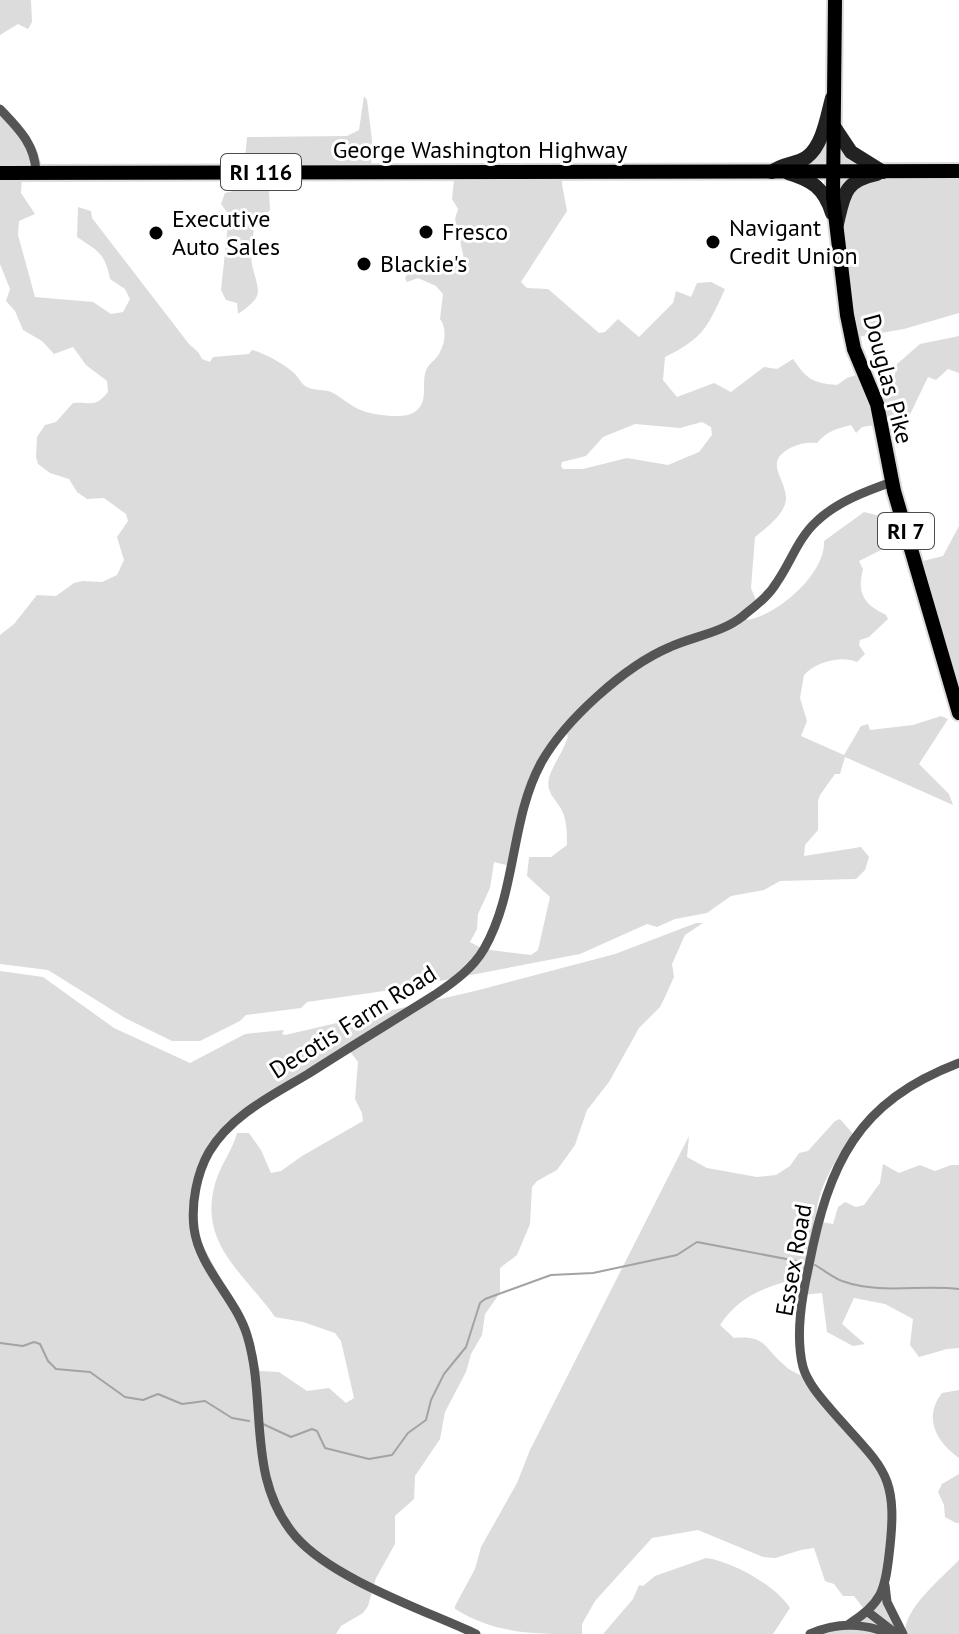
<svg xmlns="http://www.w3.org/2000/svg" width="959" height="1634" font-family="'PT Sans',sans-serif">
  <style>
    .green { fill: #dcdcdc; fill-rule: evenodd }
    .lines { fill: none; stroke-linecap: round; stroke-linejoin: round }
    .stream { stroke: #a3a3a3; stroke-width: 2 }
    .primary-casing { stroke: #dbdbdb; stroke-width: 18 }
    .street { stroke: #555; stroke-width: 9 }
    .secondary { stroke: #222; stroke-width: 14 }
    .primary { stroke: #000; stroke-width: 14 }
    .poi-dot { fill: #000; stroke: #fff; stroke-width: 3 }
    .labels { text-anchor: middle; stroke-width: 6; stroke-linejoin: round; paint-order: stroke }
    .shield { fill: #fff; stroke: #4c4c4c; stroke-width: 2 }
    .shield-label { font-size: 22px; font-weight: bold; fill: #000 }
    .street-label { font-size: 24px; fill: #000; stroke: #fff }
    .poi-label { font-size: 24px; fill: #000; stroke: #fff; text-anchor: start }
  </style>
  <rect width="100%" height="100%" fill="#fff"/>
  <g class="green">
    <path d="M0,0H31L32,22L28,29L18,24L0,35Z"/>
    <path d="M364,96L367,100L372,140L371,170H244L247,137L347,136L359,130Z"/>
    <path d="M0,104L36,148L42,167L22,173L21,193L35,214L19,221L18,235L35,297L93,302L111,314L123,312L130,299L125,289L110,279C105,253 98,251 77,237L78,207L91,211L92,218L189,344L198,352L202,359L210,362L213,357L249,354L252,350C266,354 284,364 295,374C299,378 302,385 307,387C314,391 324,389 331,392C342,397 351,407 363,411C375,415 406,420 416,411C432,398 416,376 432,362C444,352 449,331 440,319L443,294L436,286L418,278L407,282L405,278L408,272L465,263L455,219L458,209L452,199L455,170H563L562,184L567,211L521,282L527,288L548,289L599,333L605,332L618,319L639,337L673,303L676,291L691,297L697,283L711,282L725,289C708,326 704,338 665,357L663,380L677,397L714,383L731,392L764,367L777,369L793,359C807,379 812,383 837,385L847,378L866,372L878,402C891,391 894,381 897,364L920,344L959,336V373L948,369L936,380L928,377L904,427L886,434L881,424L862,427L856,433L851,425C836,429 827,431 817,443C808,442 801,443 792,447C763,462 784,475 786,497C787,513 766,528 755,537L751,588L758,605L748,612L747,620C776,616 826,574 824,541L864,512L880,516L892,529L891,545L859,561L863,569C857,593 863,604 886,615L888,619L869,637L860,640L859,645L865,654L857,662C841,655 816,662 804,675L800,698L807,721L801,736L844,755L861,726L868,724L870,730L913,725L941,716L948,719L919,764L949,794L953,805L845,757L840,774H835C813,805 819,792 818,830L805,845L804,856L861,847L869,857L865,870L856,879L780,881L764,890L731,896L707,913L675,919L657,927L647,924L580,954L398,989L307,1002L301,1008L246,1015L240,1021L200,1041H172L125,1018L48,970L0,964V635L14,624L37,595L56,596L74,583L83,581L102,582L117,575L124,560L117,537L128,521L126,514L104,498L87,499L77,492L69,479L50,473L38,464L36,457L37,437L45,425L56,422L73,403C91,401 94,409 108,392L107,381L86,365L73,347L54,354L42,341L23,330L15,311L6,301L10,289L0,264ZM702,422L711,427L712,435L699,452L668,465L627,458L583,469H563L561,466L562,462L586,456L603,437L635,424L680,428ZM563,730L568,736C564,751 553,764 549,778C545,794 558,800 563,813C567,824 567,833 567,845L551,857H529L527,876L550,897L538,950L531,955L483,949L470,942L477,929L478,914L490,888L494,862L510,866L540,766Z"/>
    <path d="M832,128L884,169H959V313L904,329L857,337L832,170L779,168L807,158Z"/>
    <path d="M249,187L269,191L270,210L254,226C253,238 250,254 252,265C259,294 265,295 238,314L237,303L226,300L221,290L229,215L221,204L225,193Z"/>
    <path d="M959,526V691L923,563V561L943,556Z"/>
    <path d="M696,923H703L685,935L672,964L674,977L665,997L660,1007L639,1028L609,1082L587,1110L575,1145L557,1170L537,1181L532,1187L530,1224L517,1255L500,1268V1293L485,1314L482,1335L471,1354L466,1372L445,1412L440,1439L415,1476L414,1499L395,1516V1544L376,1578L368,1606L363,1613L341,1626L336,1634H0V971L43,977L114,1028L190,1063L245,1034L284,1030L282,1034L285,1035L479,990L615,954ZM349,1050L358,1062L355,1099L362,1113L363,1121L302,1156L281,1171L271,1173L261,1150L249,1133H237C232,1152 220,1165 215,1184C198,1244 245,1274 275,1317L303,1322L335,1333L341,1341L354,1398L346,1403L329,1388L307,1391L279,1372L260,1371L246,1325L202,1244L196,1225L200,1170L237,1117Z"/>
    <path d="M840,1119L854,1135C835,1159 816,1190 816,1221L833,1224L838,1207L845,1202L856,1207L864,1205L880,1183L883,1164L899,1173L920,1165L935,1171L951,1165H959V1348L947,1349L919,1357L910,1345L913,1319L885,1304L854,1298L842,1324L865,1344L853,1346L827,1332L822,1293L802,1295L803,1276C767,1288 742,1292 720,1325L734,1338C766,1335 764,1348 784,1365C789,1370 796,1373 802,1376L886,1475L891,1524L881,1592L899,1634H812L850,1624L864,1609L854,1596H843L834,1584L825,1581L814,1548L801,1550L775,1558L763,1557L698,1530L652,1538L595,1601L582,1624V1634C532,1634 496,1634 455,1609V1606L475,1569L481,1547L517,1483L530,1450L689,1136L687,1157L707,1168L757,1177L776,1175L790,1166L799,1153L808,1151L835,1121Z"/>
    <path d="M959,1390V1458C936,1442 923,1417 942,1393Z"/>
    <path d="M959,1474V1523H956L945,1517L944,1505L938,1492L942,1484Z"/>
    <path d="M706,1558C732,1561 776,1586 790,1608L773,1634H603L633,1599L639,1585L643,1586L655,1576Z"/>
    <path d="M959,1560V1634H905C903,1609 942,1578 959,1560Z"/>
  </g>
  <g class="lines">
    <g class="stream">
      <path d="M815,1265C824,1270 832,1277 842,1281C882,1295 920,1284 959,1289"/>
      <path d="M0,1343L23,1346L34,1342L40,1344L48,1361L56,1369L90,1372L125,1397L143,1400L158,1394L182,1404L205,1401L232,1418L249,1421"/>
      <path d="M263,1424L291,1437L312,1429L317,1431L325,1448L369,1459L392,1455L408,1433L426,1420L431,1400L444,1374L466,1347L480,1303L485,1299L551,1275L593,1273L677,1255L697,1242L802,1262"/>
    </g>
    <g class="primary-casing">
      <g id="primary">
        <path d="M835,0L833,197L847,315L854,349L877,404L894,491L959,713"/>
        <path d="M0,173L959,171"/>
      </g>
    </g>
    <g class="street">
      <path d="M0,109C18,128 35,144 36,172"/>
      <path d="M885,1585L887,1602L903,1634"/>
      <path d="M868,1612L894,1632"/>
      <path d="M849,1624C881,1604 885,1591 889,1555C899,1473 884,1470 833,1412C822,1399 808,1384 803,1367C795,1335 802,1296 809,1265C829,1163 857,1102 959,1063"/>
      <path d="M476,1634C424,1610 333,1579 296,1537C245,1478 268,1403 247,1335C235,1297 199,1268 194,1228C191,1203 197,1173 209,1152C231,1115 273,1095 308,1074C350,1047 393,1021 436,994C454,982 473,968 484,949C517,892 510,820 541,763C565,720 625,666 670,647C694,636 722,633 743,616C755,606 769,596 777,582C791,562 798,538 817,521C837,502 866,491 892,482"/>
      <path d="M810,1634C838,1622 863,1623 891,1634"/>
    </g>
    <g class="secondary">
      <path d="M833,125L851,152L883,172"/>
      <path d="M772,172C782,163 796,165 807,157C823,145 827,116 832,98"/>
      <path d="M788,173C812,180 824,188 832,213"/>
      <path d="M837,224C844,194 844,181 877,174"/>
    </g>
    <use href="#primary" class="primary"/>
  </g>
  <g class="poi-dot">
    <circle cx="426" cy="232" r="8"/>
    <circle cx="156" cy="233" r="8"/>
    <circle cx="713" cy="242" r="8"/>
    <circle cx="364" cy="264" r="8"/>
  </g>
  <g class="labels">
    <g class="shield">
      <rect x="221" y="154" width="80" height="36" rx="6"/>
      <rect x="878" y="513" width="56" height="36" rx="6"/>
    </g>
    <g class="shield-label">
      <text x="261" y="180">RI 116</text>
      <text x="906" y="539">RI 7</text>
    </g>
    <g class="street-label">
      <text x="480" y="158">George Washington Highway</text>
      <text transform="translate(888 379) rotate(75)" y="8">Douglas Pike</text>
      <text transform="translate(353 1022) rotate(-32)" y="8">Decotis Farm Road</text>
      <text transform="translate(794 1260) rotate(-80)" y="8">Essex Road</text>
    </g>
    <g class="poi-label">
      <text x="172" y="227">Executive<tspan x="172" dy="28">Auto Sales</tspan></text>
      <text x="729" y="236">Navigant<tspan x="729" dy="28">Credit Union</tspan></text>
      <text x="442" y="240">Fresco</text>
      <text x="380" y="272">Blackie's</text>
    </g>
  </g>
</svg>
